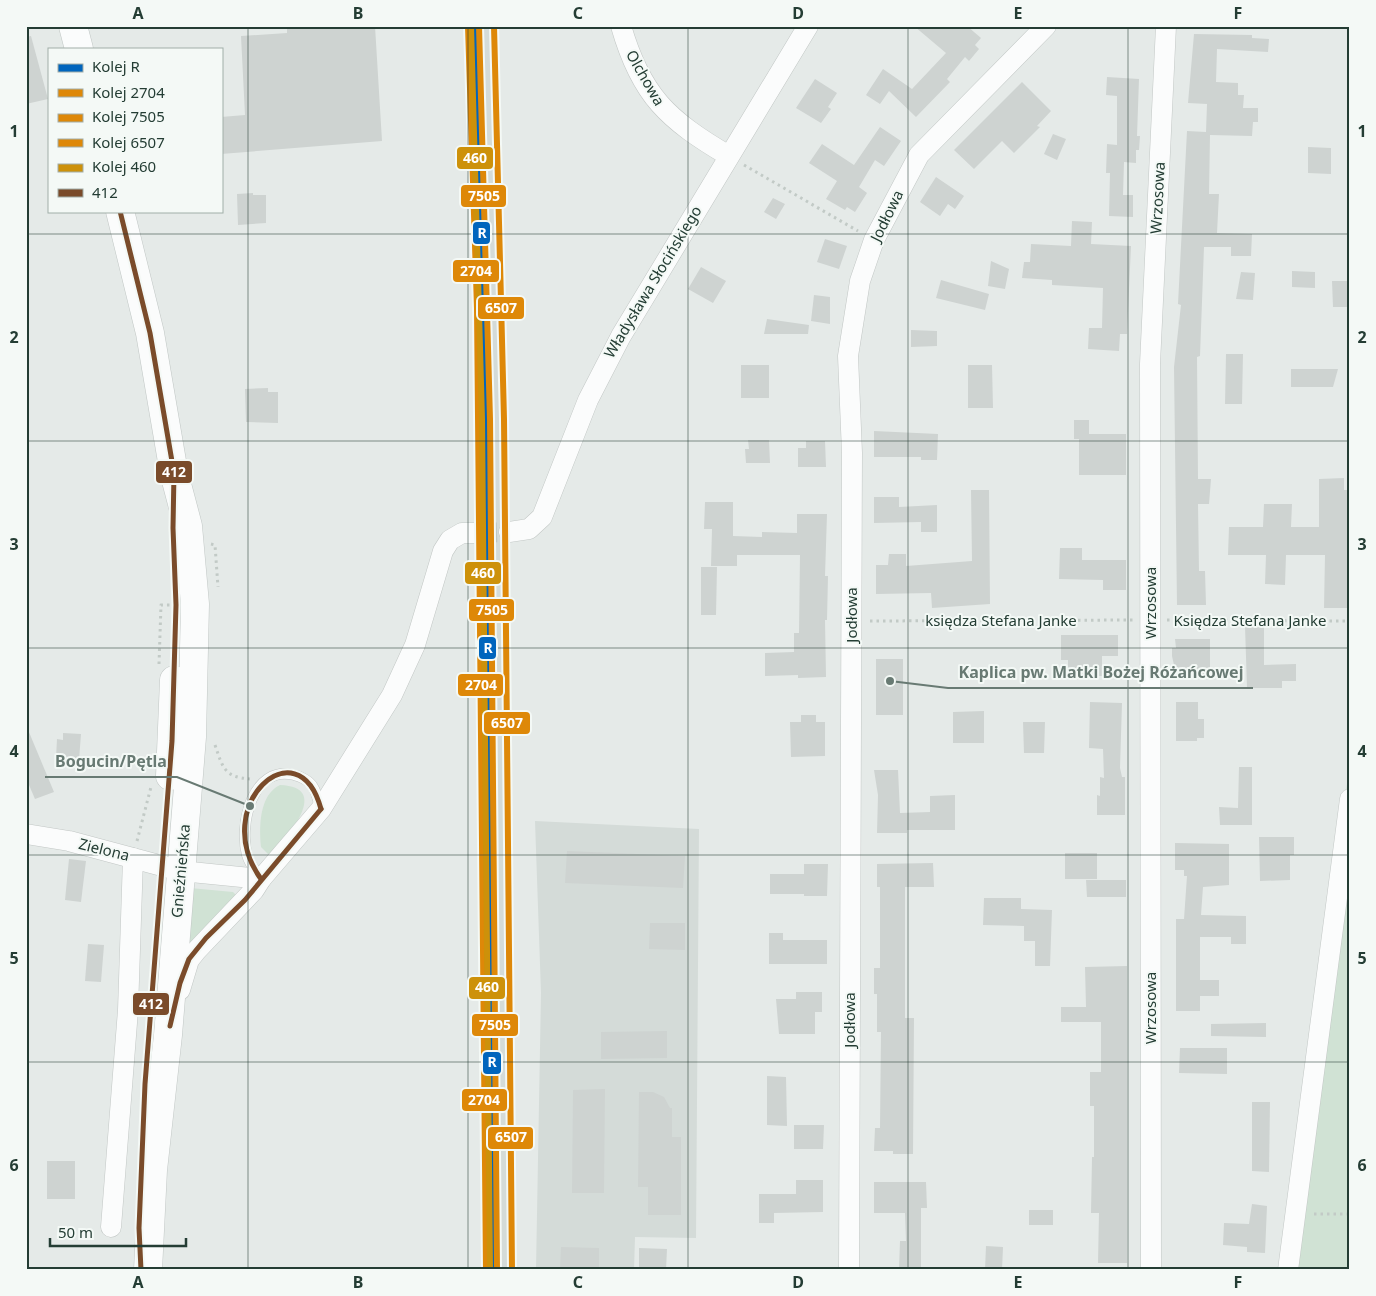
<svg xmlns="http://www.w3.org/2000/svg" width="1376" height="1296" font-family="'Noto Sans',sans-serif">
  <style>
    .built { fill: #d4dbd8 }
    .green { fill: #d0e2d4 }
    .building { fill: #ced3d1 }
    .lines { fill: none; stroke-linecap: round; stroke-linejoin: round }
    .minor-tunnel { stroke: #bec7c4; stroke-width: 20; stroke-dasharray: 20 10; stroke-linecap: butt }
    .service-casing { stroke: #c2c7c5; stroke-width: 11 }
    .minor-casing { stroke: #c2c7c5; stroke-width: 21 }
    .secondary-casing { stroke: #c1c7c5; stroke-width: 29 }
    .path { stroke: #c2cac6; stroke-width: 3; stroke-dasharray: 2.5 4; stroke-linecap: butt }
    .service { stroke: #fbfcfc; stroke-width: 10 }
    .minor { stroke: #fbfcfc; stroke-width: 20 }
    .secondary { stroke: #fbfcfc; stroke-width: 28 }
    .bus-1-casing { stroke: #f4f9f6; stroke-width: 9 }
    .bus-1 { stroke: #7a4b2a; stroke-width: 5 }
    .rail-1-casing { stroke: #f4f9f6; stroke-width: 10 }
    .rail-2-casing { stroke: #f4f9f6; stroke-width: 10 }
    .rail-3-casing { stroke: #f4f9f6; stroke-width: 10 }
    .rail-4-casing { stroke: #f4f9f6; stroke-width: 10 }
    .rail-5-casing { stroke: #f4f9f6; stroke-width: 10 }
    .rail-1 { stroke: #0065bd; stroke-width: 6 }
    .rail-2 { stroke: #de8808; stroke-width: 6 }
    .rail-3 { stroke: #de8808; stroke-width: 6 }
    .rail-4 { stroke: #de8808; stroke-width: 6 }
    .rail-5 { stroke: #cd910a; stroke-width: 6 }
    .grid { fill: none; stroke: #243d34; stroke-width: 1; stroke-opacity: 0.55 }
    .labels { text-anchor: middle; stroke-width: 4; stroke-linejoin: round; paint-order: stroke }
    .street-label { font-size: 15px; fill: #243d34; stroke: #f4f9f6 }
    .leader { fill: none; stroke: #687a73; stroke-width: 2 }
    .callout-dot { fill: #687a73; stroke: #f4f9f6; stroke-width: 2 }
    .callout-label { font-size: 16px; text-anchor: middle; font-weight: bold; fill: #687a73; stroke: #f4f9f6; stroke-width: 4; stroke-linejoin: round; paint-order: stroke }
    .line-badge { stroke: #f4f9f6; stroke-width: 2 }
    .badge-label { font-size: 14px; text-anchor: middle; font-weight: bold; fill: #fff }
    .neatline { fill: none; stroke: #243d34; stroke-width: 2 }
    .grid-label { font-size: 16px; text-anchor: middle; font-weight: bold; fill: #243d34 }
  </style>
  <rect width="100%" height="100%" fill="#e5eae8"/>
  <g class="built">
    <path d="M466,26H494L503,327L514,1270H487L480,524L474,199Z"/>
    <path d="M535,821L699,829L696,1238L635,1237L634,1270H536L541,993Z"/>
  </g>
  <g class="green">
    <path d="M1350,762V1270H1280Z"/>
    <path d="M280,785C332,787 287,836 274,854L269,855L261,847C259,827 259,795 280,785Z"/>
    <path d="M190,888L233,892L237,896L189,950Z"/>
  </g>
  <g class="building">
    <path d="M287,26H375L382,141L221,154V117L245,115L241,36L287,33Z"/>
    <path d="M914,26H967L981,38L975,45L979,49L969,61L965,57L947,79L950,82L916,117L889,91L880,104L866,95L883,69L912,89L946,53Z"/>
    <path d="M1194,34L1252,35V38L1269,39L1268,52L1217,49L1216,82L1238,83V95H1244L1243,108H1258V122H1253L1252,136L1210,135L1209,194H1219L1217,233L1252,234L1251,256H1231V247H1204L1200,356L1197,357L1198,479H1211L1209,504H1198L1199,571H1205L1206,605H1177L1174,367L1181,305L1178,304L1187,131L1206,132L1207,104L1188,103Z"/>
    <path d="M31,36L48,99L26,104V37Z"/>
    <path d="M1107,77L1139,79L1137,136H1140L1139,150H1136V163L1124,162L1123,195H1133V217L1109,216L1110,173H1106L1107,144L1117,145V96L1106,95Z"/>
    <path d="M815,79L837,93L828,107L831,109L821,123L796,108Z"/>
    <path d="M1022,82L1051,111L1037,126L1040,127L1014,153L1002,141L974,169L954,150Z"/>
    <path d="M880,127L901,141L884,166L875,160L859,187L867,193L855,212L847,207L845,210L826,199L837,181L809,163L822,144L854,165Z"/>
    <path d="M1053,134L1066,139L1057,160L1044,154Z"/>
    <path d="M1308,147L1331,148V174L1308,173Z"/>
    <path d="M936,177L964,196L955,209L948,204L940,216L920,202Z"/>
    <path d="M253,193V195H266V223L238,225L237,194Z"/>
    <path d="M773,198L785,204L776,219L764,212Z"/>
    <path d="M1072,221L1092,222L1091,244L1131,246L1127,334H1120L1119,351L1088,349L1089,328H1102L1103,288L1052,285V280L1022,278L1024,262H1030L1031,244L1071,246Z"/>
    <path d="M825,239L847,246L839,269L817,262Z"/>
    <path d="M991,261L1009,269L1005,289L988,286Z"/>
    <path d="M701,267L726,281L713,303L688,289Z"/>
    <path d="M1292,271L1315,272V288L1292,287Z"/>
    <path d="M1241,272L1255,273L1253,300L1236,299Z"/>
    <path d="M941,280L989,294L985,310L936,298Z"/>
    <path d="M1332,281H1350V307H1333Z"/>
    <path d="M814,295L830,297V324L811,321Z"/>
    <path d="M767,319L809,325L808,334H764Z"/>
    <path d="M911,330L937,331V346L911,347Z"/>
    <path d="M1226,354H1243L1242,404H1225Z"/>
    <rect x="741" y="365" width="28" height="33"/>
    <path d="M968,365H992L993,408H968Z"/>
    <path d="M1291,369H1338L1333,387H1291Z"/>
    <path d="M268,388V392H278V423L246,422L245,389Z"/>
    <path d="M1074,420H1089V434H1126V475H1079V439H1074Z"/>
    <path d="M874,431L938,434L937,460H921V457H874Z"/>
    <path d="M748,440H769L770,463H746L745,449H749Z"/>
    <path d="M806,441H825L826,467H798V448H806Z"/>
    <path d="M1344,478V490H1348L1350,608H1324L1325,555H1286L1285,585L1265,584L1266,555H1228L1229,527H1263L1264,504H1292L1291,527H1319V479Z"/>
    <path d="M971,490H989L990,604L932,608L931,593L876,594V565H888L889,554H906V566L972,561Z"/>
    <path d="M874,497H899V507L937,505V532H921V522L874,523Z"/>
    <path d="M705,502H733V536L762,537V532L797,533V514H827L825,576H828L827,620H825L826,677L798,678V675L765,676V653L794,652V633H799L800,555H737V566H711L712,529H704Z"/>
    <path d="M1060,548H1082V560H1126V590H1103V580L1059,579Z"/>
    <path d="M701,567H717L716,615H701Z"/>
    <path d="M1245,626H1264V665L1296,664V681H1282V688H1247Z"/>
    <path d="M1061,635H1118V656H1102V676H1068V660H1061Z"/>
    <path d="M1175,639H1210V674H1176L1172,656V648H1176Z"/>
    <rect x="876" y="659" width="27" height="56"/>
    <path d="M1090,702L1122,703L1120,768L1122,777H1125V815H1097V795L1100,796V777L1104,778L1103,749L1089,748Z"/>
    <path d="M1176,702H1198V719H1204V738H1197V741H1176Z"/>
    <path d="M984,711V743H953V712Z"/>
    <path d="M801,715H816V722H825V756L791,757L790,722H801Z"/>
    <path d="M1023,722H1045L1044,753H1024Z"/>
    <path d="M26,725L54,792L35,799L26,778Z"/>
    <path d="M63,733L81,734L79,760L56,758L57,739L63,740Z"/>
    <path d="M1239,767H1252V825H1220L1219,807L1238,808Z"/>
    <path d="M874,770H898L900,813L930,812V796L955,795V830H907V833H877L878,795Z"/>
    <path d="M1259,837H1294V855H1290V880L1260,881Z"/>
    <path d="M1175,843L1229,844V885L1203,887L1201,915L1246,916V944H1231V937H1200V980H1219V996H1200V1011H1176V919H1184L1187,876H1184V870H1175Z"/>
    <path d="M567,851L685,856L683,888L565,883Z"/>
    <rect x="1065" y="853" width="32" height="26"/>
    <path d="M69,859L86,861L81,902L65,900Z"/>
    <path d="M933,863L934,887H905V1018H914L913,1154H893V1151H874L875,1128H880L881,1032H877V994H874V968H880V887H877V864Z"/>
    <path d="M804,864H828L827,896H804V894H770V874H804Z"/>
    <path d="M1086,880H1126V897H1087Z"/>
    <path d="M984,898H1021V909L1052,910L1050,966H1035V941H1024V926L983,925Z"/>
    <path d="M650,923H685V950L649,949Z"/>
    <path d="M769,933H783V940H827V964H769Z"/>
    <path d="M88,944L104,945L101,982L85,981Z"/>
    <path d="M1127,966V1263H1098L1099,1213H1091L1092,1157H1094V1106H1090V1072H1101V1022H1061V1007H1086L1085,967Z"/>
    <path d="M796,992H822V1012H815V1034H779L776,999H796Z"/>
    <path d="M1266,1023V1037L1211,1036V1024Z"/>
    <path d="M667,1031V1058L601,1059V1032Z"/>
    <path d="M1180,1048H1227V1074L1179,1073Z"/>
    <path d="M767,1076L786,1077L787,1126L767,1125Z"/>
    <path d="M605,1089L604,1193H572L573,1090Z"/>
    <path d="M639,1092H653L664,1097L670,1108H672V1137H681V1215H648V1187H638Z"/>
    <path d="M1252,1102H1270L1269,1172L1252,1171Z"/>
    <path d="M794,1125H824L823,1149H794Z"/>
    <rect x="47" y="1161" width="28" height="38"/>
    <path d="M796,1180H823V1212L774,1213V1223H759V1194H796Z"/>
    <path d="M874,1182H926L927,1208H921V1270H899L900,1241H906L905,1213H874Z"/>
    <path d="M1252,1204L1267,1206L1265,1253L1247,1252V1247L1223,1245L1224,1223L1249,1224Z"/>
    <rect x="1029" y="1210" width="24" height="15"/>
    <path d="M986,1246L1003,1247L1002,1270H985Z"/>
    <path d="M561,1247L599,1248V1270H560Z"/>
    <path d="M639,1248L667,1249L666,1270H639Z"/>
  </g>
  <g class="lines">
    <path class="minor-tunnel" d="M477,533L509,532"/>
    <g class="service-casing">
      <path id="service" d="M261,879C256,872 249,863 247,855C239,824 252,765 294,775C300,776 310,781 313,787C317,793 318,802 321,809"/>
    </g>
    <g class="minor-casing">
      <g id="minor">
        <path d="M621,26C641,96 668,120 729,156"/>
        <path d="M509,532L529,529L542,517L588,400L621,336L808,26"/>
        <path d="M26,834L69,841L181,871L261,879"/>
        <path d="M180,990L189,960L197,950L254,890L261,879L321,809L392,695L415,645L443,551L450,540L462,533H477"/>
        <path d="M111,1227L128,1010L133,858"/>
        <path d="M849,1270L852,453L848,356L860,281L874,240L919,155L1046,26"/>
        <path d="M1151,1270L1150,364L1166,26"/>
        <path d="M1288,1270L1350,799"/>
      </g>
    </g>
    <g class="secondary-casing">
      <g id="secondary">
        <path d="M73,26L79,49"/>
        <path d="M120,211L150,333L174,473L188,526L195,604L192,737L168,1035L153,1170L148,1270"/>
        <path d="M170,776L174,680"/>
      </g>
    </g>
    <g class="path">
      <path d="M744,165L858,231"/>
      <path d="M211,544L215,545L218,587"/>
      <path d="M1167,620L1350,621"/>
      <path d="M870,621L1133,620"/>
      <path d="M159,664L161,605H174"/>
      <path d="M215,745C223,768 224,777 250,779"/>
      <path d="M137,841L151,787"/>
      <path d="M1314,1214H1350"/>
    </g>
    <use href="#service" class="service"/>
    <use href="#minor" class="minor"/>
    <use href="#secondary" class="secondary"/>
    <g class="bus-1-casing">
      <g id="bus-1">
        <path d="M120,211L150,333L174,473L173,528L176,605L172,741L145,1084L139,1228L141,1270"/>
        <path d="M261,879C208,806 298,724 321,809"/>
        <path d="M170,1026L180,983L189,959L206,938L245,900L321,809"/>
      </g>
    </g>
    <use href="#bus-1" class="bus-1"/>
    <g class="rail-1-casing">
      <path id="rail-1" d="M475,26L484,308L494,1270"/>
    </g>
    <g class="rail-2-casing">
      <path id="rail-2" d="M468,26L477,308L486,1270"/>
    </g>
    <g class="rail-3-casing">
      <path id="rail-3" d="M479,26L490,419L497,1270"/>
    </g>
    <g class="rail-4-casing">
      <path id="rail-4" d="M494,26L504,419L512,1270"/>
    </g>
    <g class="rail-5-casing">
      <path id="rail-5" d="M471,26L482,419L490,1270"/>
    </g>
    <use href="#rail-1" class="rail-1"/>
    <use href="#rail-2" class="rail-2"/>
    <use href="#rail-3" class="rail-3"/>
    <use href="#rail-4" class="rail-4"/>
    <use href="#rail-5" class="rail-5"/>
  </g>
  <path class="grid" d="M248,26V1270M468,26V1270M688,26V1270M908,26V1270M1128,26V1270M26,234H1350M26,441H1350M26,648H1350M26,855H1350M26,1062H1350"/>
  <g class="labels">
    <g class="street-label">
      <text transform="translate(645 78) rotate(60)" y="5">Olchowa</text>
      <text transform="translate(1158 198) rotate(-87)" y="5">Wrzosowa</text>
      <text transform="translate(887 216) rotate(-64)" y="5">Jodłowa</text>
      <text transform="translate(653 282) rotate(-59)" y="5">Władysława Słocińskiego</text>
      <text transform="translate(1151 603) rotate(-90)" y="5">Wrzosowa</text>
      <text transform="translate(852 615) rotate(-90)" y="5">Jodłowa</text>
      <text x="1001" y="626">księdza Stefana Janke</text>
      <text x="1250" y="626">Księdza Stefana Janke</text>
      <text transform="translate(104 850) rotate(14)" y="5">Zielona</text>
      <text transform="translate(181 871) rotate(-85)" y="5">Gnieźnieńska</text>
      <text transform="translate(1151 1008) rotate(-90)" y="5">Wrzosowa</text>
      <text transform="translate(850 1020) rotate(-90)" y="5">Jodłowa</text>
    </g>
  </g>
  <path class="leader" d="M890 681L948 688H1253M250 806L177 777H45"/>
  <g class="callout-dot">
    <circle cx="890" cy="681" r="5"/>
    <circle cx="250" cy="806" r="5"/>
  </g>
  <g class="callout-label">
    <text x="1101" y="678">Kaplica pw. Matki Bożej Różańcowej</text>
    <text x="111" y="767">Bogucin/Pętla</text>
  </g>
  <g class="line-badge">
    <rect x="456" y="146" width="38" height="24" rx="5" fill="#cd910a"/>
    <rect x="460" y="184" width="47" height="24" rx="5" fill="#de8808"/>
    <rect x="472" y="221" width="19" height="24" rx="5" fill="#0065bd"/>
    <rect x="452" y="259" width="48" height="24" rx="5" fill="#de8808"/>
    <rect x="477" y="296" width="48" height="24" rx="5" fill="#de8808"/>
    <rect x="155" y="460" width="38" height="24" rx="5" fill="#7a4b2a"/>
    <rect x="464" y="561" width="38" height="24" rx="5" fill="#cd910a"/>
    <rect x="468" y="598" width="47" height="24" rx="5" fill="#de8808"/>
    <rect x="478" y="636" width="19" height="24" rx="5" fill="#0065bd"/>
    <rect x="457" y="673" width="47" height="24" rx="5" fill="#de8808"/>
    <rect x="483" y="711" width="48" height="24" rx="5" fill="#de8808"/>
    <rect x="468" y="976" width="38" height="24" rx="5" fill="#cd910a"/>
    <rect x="132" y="992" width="38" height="24" rx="5" fill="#7a4b2a"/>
    <rect x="471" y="1013" width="48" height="24" rx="5" fill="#de8808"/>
    <rect x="482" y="1051" width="20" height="24" rx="5" fill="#0065bd"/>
    <rect x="461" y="1088" width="47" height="24" rx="5" fill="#de8808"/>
    <rect x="487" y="1126" width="47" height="24" rx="5" fill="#de8808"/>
  </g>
  <g class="badge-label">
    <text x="475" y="163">460</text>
    <text x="484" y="201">7505</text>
    <text x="482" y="238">R</text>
    <text x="476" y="276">2704</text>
    <text x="501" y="313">6507</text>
    <text x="174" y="477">412</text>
    <text x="483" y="578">460</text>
    <text x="492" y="615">7505</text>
    <text x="488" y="653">R</text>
    <text x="481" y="690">2704</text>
    <text x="507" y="728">6507</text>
    <text x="487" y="992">460</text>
    <text x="151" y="1009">412</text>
    <text x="495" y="1030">7505</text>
    <text x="492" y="1067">R</text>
    <text x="484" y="1105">2704</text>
    <text x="511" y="1142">6507</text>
  </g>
  <rect width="1376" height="1296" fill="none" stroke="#f4f9f6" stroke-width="55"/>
  <rect x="48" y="48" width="175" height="165" fill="#f4f9f6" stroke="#a1aea8"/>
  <rect x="58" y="64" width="25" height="8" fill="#0065bd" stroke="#a1aea8"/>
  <text x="92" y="72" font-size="15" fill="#243d34">Kolej R</text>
  <rect x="58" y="89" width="25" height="8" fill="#de8808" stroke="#a1aea8"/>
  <text x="92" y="98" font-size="15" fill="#243d34">Kolej 2704</text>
  <rect x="58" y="114" width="25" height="8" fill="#de8808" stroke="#a1aea8"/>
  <text x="92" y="122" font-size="15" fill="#243d34">Kolej 7505</text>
  <rect x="58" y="139" width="25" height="8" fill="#de8808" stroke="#a1aea8"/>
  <text x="92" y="148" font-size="15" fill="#243d34">Kolej 6507</text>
  <rect x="58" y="164" width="25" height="8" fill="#cd910a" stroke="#a1aea8"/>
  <text x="92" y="172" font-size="15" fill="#243d34">Kolej 460</text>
  <rect x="58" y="189" width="25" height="8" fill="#7a4b2a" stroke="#a1aea8"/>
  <text x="92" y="198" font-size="15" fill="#243d34">412</text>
  <path d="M50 1238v8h136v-8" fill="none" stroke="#243d34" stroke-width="2.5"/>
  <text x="58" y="1238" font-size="15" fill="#243d34" stroke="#f4f9f6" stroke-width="4" paint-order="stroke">50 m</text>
  <rect x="28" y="28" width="1320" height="1240" class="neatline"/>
  <g class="grid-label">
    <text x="138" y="19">A</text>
    <text x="358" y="19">B</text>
    <text x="578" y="19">C</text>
    <text x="798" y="19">D</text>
    <text x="1018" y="19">E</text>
    <text x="1238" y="19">F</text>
    <text x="14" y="137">1</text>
    <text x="1362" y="137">1</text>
    <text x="14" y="343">2</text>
    <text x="1362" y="343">2</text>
    <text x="14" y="550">3</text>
    <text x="1362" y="550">3</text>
    <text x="14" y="757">4</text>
    <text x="1362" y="757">4</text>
    <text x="14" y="964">5</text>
    <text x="1362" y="964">5</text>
    <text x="14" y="1171">6</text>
    <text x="1362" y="1171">6</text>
    <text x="138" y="1288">A</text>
    <text x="358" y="1288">B</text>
    <text x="578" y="1288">C</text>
    <text x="798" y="1288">D</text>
    <text x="1018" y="1288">E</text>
    <text x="1238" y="1288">F</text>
  </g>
</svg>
